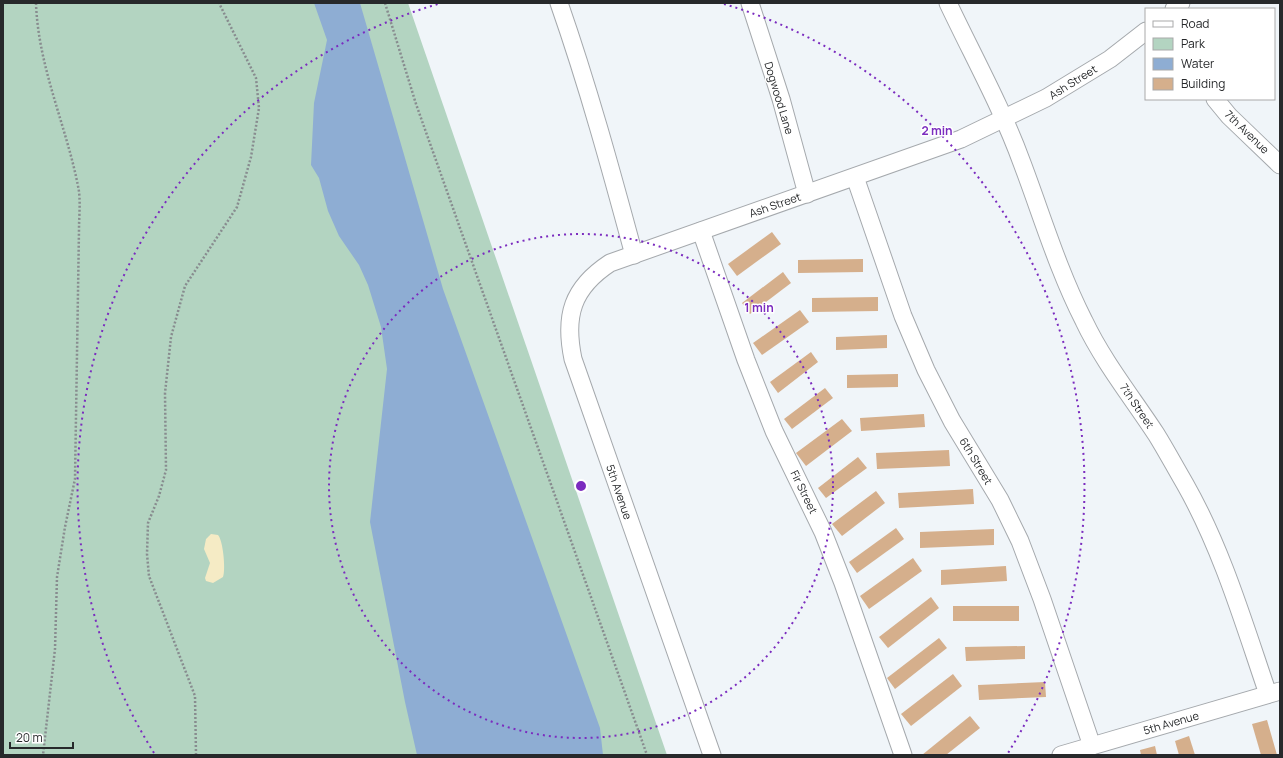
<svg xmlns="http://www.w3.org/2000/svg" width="1283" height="758" font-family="Manrope,sans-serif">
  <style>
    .green { fill: #b3d4c1 }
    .sand { fill: #f5ebc5 }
    .water { fill: #8eadd3 }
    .building { fill: #d5af8c }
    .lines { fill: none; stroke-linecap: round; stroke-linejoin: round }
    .street-casing { stroke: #a5a9ad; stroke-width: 19 }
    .path { stroke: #888c8f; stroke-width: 2.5; stroke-dasharray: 2 2; stroke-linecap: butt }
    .street { stroke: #fff; stroke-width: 17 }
    .ring { fill: none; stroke: #7b2cbf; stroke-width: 2; stroke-dasharray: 2 4 }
    .labels { text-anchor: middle; stroke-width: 3; stroke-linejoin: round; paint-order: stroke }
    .street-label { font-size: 11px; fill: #27292b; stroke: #fff }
    .centre { fill: #7b2cbf; stroke: #fff; stroke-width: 2 }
    .ring-label { font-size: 12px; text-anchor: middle; font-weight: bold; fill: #7b2cbf; stroke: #fff; stroke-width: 3; stroke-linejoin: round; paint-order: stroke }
  </style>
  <rect width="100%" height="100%" fill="#f0f5f9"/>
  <path class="green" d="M3,3H408L667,755H3Z"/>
  <path class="sand" d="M211,534L218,535C223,540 226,570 223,577L213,583L206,581L205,578L210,563L204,549L206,539Z"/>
  <path class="water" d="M314,3H360L443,289L600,728L603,755H417L405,702L370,522L387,369L381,327L368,285L359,265L339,236L328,211L319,178L311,165L314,103L327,40Z"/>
  <g class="building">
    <path d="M772,232L781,244L737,276L728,264Z"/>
    <path d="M863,259V272L798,273V260Z"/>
    <path d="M783,272L791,283L750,314L742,303Z"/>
    <path d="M878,297V311L812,312V298Z"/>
    <path d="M800,310L809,322L762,355L753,343Z"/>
    <path d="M887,335V348L836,350V337Z"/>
    <path d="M811,352L818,362L778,393L770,382Z"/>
    <path d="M898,374V387L847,388V375Z"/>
    <path d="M825,388L833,398L792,429L784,419Z"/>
    <path d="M924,414L925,427L861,431L860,418Z"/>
    <path d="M842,419L852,431L806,466L796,453Z"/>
    <path d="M949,450L950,466L877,469L876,453Z"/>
    <path d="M858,457L867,468L826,498L818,488Z"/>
    <path d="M973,489L974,504L899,508L898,493Z"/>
    <path d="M876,491L885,503L842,536L832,524Z"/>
    <path d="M896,528L904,539L857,573L849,562Z"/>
    <path d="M994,529V545L920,548V532Z"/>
    <path d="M913,558L922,571L869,609L860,596Z"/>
    <path d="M1006,566L1007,581L941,585V570Z"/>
    <path d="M931,597L939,608L888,648L879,637Z"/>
    <rect x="953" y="606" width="66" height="15"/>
    <path d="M939,638L947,648L895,689L887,678Z"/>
    <path d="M1025,646V659L966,661L965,647Z"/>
    <path d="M953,674L962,686L911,726L901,714Z"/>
    <path d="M1045,682L1046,697L979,700L978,685Z"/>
    <path d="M970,716L980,728L946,755H922Z"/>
    <path d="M1267,720L1277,755H1261L1252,724Z"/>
    <path d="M1189,736L1195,755H1179L1175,741Z"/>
    <path d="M1155,746L1157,755H1141L1140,750Z"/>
  </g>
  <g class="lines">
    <g class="street-casing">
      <g id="street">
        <path d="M559,3C588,86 611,170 634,255"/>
        <path d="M750,3L781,99L807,194"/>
        <path d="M948,3C973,56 1002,108 1022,163C1042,216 1058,270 1084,321C1103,361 1131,396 1156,434C1166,450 1175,467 1185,484C1222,549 1244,624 1268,694"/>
        <path d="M1174,9L1181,3"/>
        <path d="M1215,99L1229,116L1280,165"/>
        <path d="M855,177L903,316L926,370L952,421L1000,500L1020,541L1042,599L1092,746"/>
        <path d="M701,231L746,360L774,431L823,532L843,583L903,755"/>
        <path d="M712,755L573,359C564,316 572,288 610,263L961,139L1046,98L1110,59L1146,31"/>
        <path d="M1061,755L1280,691"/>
      </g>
    </g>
    <g class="path">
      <path d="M36,3C38,66 66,125 78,186C81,199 79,215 79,229L75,479L65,527L57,577L55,649L43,755"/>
      <path d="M385,3L416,104L647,755"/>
      <path d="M196,755L195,696L149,576L147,554L148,523L159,496L166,470L165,393L171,337L185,286L237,207L251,157L259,108L256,78L219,3"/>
    </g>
    <use href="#street" class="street"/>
  </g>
  <g class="ring">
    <circle cx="581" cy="486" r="252"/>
    <path d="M154 753A503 503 0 0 1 438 4M724 4A503 503 0 0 1 1008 753"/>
  </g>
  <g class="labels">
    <g class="street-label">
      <text transform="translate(1073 82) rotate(-32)" y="4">Ash Street</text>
      <text transform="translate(779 98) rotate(73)" y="4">Dogwood Lane</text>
      <text transform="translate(1247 132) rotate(44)" y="4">7th Avenue</text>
      <text transform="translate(775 205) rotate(-19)" y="4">Ash Street</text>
      <text transform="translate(1137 406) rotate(56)" y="4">7th Street</text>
      <text transform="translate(976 461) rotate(59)" y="4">6th Street</text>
      <text transform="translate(619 492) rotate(71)" y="4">5th Avenue</text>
      <text transform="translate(804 492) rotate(64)" y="4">Fir Street</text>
      <text transform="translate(1171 723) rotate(-16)" y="4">5th Avenue</text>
    </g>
  </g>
  <circle cx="581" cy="486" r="6" class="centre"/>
  <g class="ring-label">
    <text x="937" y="135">2 min</text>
    <text x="759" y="312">1 min</text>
  </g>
  <rect width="1283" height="758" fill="none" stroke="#27292b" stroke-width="8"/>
  <rect x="1145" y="8" width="130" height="92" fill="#ffffff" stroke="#a9a9aa"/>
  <rect x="1153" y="21" width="20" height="6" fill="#ffffff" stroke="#a9a9aa"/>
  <text x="1181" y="28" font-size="12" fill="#27292b">Road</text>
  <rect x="1153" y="38" width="20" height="12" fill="#b3d4c1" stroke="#a9a9aa"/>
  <text x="1181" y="48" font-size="12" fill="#27292b">Park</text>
  <rect x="1153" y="58" width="20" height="12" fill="#8eadd3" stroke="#a9a9aa"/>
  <text x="1181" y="68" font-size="12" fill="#27292b">Water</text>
  <rect x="1153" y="78" width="20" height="12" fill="#d5af8c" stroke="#a9a9aa"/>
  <text x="1181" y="88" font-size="12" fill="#27292b">Building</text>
  <path d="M10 742v6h63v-6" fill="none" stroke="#27292b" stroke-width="2"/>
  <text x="16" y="742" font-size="12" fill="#27292b" stroke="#ffffff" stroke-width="3" paint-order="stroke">20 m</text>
</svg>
